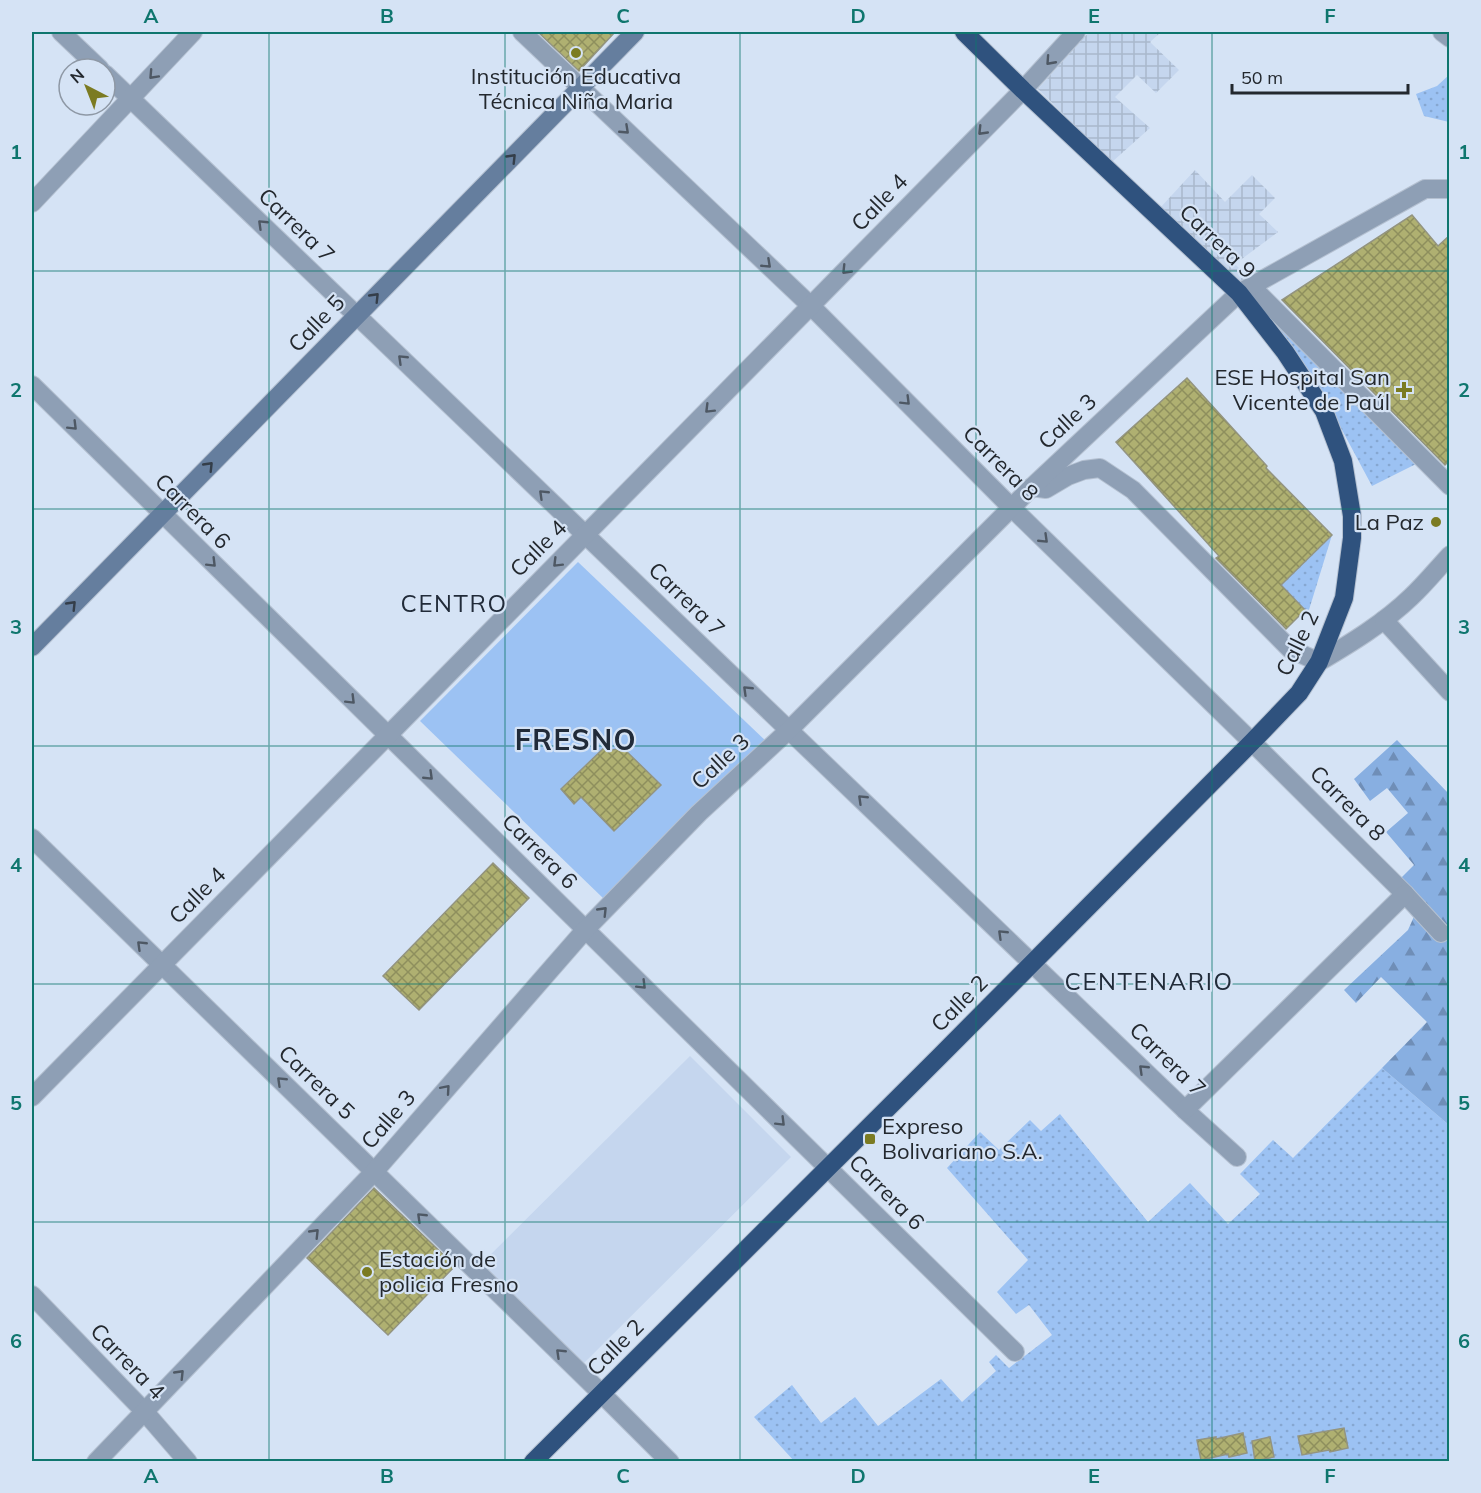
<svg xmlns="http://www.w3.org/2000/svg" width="1481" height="1493" font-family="Mulish,sans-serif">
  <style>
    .built { fill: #c5d6ee }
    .industrial { fill: url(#industrial-grid) }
    .grass { fill: url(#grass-dots) }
    .forest { fill: url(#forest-firs) }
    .park { fill: #9cc2f3 }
    .building { fill: url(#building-cross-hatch); stroke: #939480; stroke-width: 1.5 }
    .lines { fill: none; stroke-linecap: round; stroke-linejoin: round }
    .street-casing { stroke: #b5c1d1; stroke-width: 20 }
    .secondary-casing { stroke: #b5c1d1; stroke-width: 20 }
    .highway-casing { stroke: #b5c1d1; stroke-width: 20 }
    .street { stroke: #8e9fb5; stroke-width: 18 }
    .secondary { stroke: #657e9e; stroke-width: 18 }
    .highway { stroke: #2f527e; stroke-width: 18 }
    .oneway { stroke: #4e5864 }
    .oneway2 { stroke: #343e4a }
    .grid { fill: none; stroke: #0f766e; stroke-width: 1.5; stroke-opacity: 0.55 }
    .poi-dot { fill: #7b7b22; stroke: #d5e3f5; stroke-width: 2 }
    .labels { text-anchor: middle; stroke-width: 4.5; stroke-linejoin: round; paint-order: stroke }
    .poi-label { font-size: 22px; fill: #23282e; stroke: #d5e3f5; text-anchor: end }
    .street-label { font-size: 22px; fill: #23282e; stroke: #d5e3f5 }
    .neighbourhood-label { font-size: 24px; letter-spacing: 1.5px; fill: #212b39; stroke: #d5e3f5 }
    .district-label { font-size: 28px; font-weight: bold; letter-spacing: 1.5px; fill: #212b39; stroke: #d5e3f5 }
    .neatline { fill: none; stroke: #0f766e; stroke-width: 2 }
    .grid-label { font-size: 20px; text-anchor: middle; font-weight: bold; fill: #0f766e }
  </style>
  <defs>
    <pattern id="industrial-grid" width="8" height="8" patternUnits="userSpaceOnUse" patternTransform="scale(1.5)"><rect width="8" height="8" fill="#c5d6ee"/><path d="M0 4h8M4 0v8" fill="none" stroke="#a9b8cc"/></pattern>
    <pattern id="grass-dots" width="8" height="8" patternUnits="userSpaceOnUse" patternTransform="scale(1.5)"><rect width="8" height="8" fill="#9cc2f3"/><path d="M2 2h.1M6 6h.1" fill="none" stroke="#86a7d1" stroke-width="1.8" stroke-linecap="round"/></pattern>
    <pattern id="forest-firs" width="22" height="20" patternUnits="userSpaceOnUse" patternTransform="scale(1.5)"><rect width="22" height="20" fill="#88afe1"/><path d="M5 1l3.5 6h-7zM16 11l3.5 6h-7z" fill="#6f8eb7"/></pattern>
    <pattern id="building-cross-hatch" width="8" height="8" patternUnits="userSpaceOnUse" patternTransform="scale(1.5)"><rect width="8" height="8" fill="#afb071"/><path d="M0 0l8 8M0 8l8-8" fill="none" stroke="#8e8f5d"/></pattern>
  </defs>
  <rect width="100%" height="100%" fill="#d5e3f5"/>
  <path class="built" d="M690,1056L791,1157L579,1368L478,1267Z"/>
  <g class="industrial">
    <path d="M1089,32H1161L1150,42L1179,70L1156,93L1137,75L1115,97L1150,128L1112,162L1038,89Z"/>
    <path d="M1195,170L1225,202L1252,175L1275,198L1259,214L1278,232L1235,264L1248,277L1228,288L1160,208Z"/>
  </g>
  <g class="grass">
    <path d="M1449,75V122L1424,116L1416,94L1437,86Z"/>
    <path d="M1253,292L1418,463L1372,486L1319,387L1247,297Z"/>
    <path d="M1332,535L1308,613L1281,585Z"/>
    <path d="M1382,1068L1449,1125V1461H794L754,1417L792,1385L821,1423L855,1397L878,1426L941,1379L962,1402L996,1371L989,1362L996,1355L1009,1368L1052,1335L1029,1305L1016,1314L997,1292L1028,1260L947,1168L980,1132L999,1150L1030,1120L1041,1131L1060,1114L1148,1222L1190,1183L1228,1224L1260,1194L1240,1174L1273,1140L1293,1158Z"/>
  </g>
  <path class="forest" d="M1397,740L1449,794V1125L1382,1068L1427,1022L1381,977L1356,1003L1344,990L1408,930L1416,912L1393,886L1414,865L1386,832L1408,813L1387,788L1370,801L1354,779Z"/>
  <path class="park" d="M578,562L767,742L604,899L420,721Z"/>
  <g class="building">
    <path d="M538,32H615L579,71Z"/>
    <path d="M1412,215L1438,246L1449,236V461L1445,465L1282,300Z"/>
    <path d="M1187,378L1267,466L1266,468L1332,535L1281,585L1305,610L1286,629L1216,558L1219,556L1116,442Z"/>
    <path d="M605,747L612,750L623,748L661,785L614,831L581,797L574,804L561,789Z"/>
    <path d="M493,863L529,898L419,1010L383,976Z"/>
    <path d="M374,1188L455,1266L388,1335L307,1258Z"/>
    <path d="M1344,1428L1348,1448L1330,1452L1329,1450L1302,1455L1298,1436Z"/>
    <path d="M1243,1433L1247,1453L1229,1457L1228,1454L1201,1460L1197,1440L1216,1437V1439Z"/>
    <path d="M1270,1437L1274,1457L1255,1461L1252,1441Z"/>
  </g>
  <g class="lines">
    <g class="street-casing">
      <g id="street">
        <path d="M61,32L100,69"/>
        <path d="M522,32L811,306L1011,507L1252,742L1405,894L1441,933"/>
        <path d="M1442,32L1450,38"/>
        <path d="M105,74L1185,1110L1237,1157"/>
        <path d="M32,203L193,32"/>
        <path d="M1252,287L1450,486"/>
        <path d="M32,385L1015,1352"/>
        <path d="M1032,487L1046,489L1068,476L1084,470L1100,468L1133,490L1290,649L1319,662C1351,643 1384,623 1411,597C1425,584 1437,569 1450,555"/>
        <path d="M1384,620L1450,692"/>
        <path d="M32,838L602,1394L670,1462"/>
        <path d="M32,1097L1023,90L1076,32"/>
        <path d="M1185,1110L1405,894"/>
        <path d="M32,1295L144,1411L188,1462"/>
        <path d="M96,1462L374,1172L585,930L699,813L789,730L1032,487L1239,293L1425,189H1450"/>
      </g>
    </g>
    <g class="secondary-casing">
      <path id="secondary" d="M32,647L635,32"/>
    </g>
    <g class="highway-casing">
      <path id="highway" d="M533,1462L940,1056L1252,742L1299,693L1319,662L1344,598L1352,538V516L1343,461L1324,411L1285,352L1239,293L1023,90L964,32"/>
    </g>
    <use href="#street" class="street"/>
    <use href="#secondary" class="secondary"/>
    <use href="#highway" class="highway"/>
  </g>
  <defs><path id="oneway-chevron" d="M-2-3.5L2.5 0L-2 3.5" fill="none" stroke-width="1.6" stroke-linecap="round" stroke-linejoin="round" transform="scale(1.5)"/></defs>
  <g class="oneway">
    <use href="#oneway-chevron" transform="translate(1050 61) rotate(132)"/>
    <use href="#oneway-chevron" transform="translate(153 75) rotate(133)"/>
    <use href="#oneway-chevron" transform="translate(625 130) rotate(43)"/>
    <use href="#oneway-chevron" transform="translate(982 131) rotate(134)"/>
    <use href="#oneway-chevron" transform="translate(262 224) rotate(-136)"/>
    <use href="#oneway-chevron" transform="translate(767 264) rotate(43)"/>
    <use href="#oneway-chevron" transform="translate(846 270) rotate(134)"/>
    <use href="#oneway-chevron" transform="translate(402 359) rotate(-136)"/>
    <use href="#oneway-chevron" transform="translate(906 401) rotate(45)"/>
    <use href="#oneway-chevron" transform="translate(709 409) rotate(135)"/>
    <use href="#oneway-chevron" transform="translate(73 426) rotate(45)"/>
    <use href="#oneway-chevron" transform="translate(543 494) rotate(-136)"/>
    <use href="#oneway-chevron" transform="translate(1044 539) rotate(44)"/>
    <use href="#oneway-chevron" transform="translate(212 563) rotate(45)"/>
    <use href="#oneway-chevron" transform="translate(557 563) rotate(135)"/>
    <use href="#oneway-chevron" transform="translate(747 690) rotate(-136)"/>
    <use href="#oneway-chevron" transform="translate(351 700) rotate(45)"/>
    <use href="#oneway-chevron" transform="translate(429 776) rotate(44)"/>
    <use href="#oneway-chevron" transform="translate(862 799) rotate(-136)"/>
    <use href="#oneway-chevron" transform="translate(603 911) rotate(-46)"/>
    <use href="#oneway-chevron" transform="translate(1002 934) rotate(-136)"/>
    <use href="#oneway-chevron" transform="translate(141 945) rotate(-136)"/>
    <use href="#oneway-chevron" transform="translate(642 985) rotate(45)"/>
    <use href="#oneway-chevron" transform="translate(1143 1069) rotate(-136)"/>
    <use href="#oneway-chevron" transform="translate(281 1081) rotate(-136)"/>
    <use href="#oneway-chevron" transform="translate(446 1089) rotate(-49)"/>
    <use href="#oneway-chevron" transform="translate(781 1122) rotate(45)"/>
    <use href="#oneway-chevron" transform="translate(421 1217) rotate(-136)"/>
    <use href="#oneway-chevron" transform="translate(315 1233) rotate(-46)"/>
    <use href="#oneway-chevron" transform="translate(560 1353) rotate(-136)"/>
    <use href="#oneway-chevron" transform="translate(180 1374) rotate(-46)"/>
  </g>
  <g class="oneway2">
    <use href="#oneway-chevron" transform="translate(512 158) rotate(-46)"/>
    <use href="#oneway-chevron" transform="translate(375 297) rotate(-46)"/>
    <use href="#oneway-chevron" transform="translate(209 466) rotate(-46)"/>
    <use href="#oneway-chevron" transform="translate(72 605) rotate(-46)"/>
  </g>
  <path class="grid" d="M269,32V1462M505,32V1462M740,32V1462M976,32V1462M1212,32V1462M32,271H1450M32,509H1450M32,746H1450M32,984H1450M32,1222H1450"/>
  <g class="poi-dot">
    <circle cx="576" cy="53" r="6"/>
    <path d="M1401 381h6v6h6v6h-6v6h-6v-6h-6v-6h6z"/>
    <circle cx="1436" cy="522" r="6"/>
    <rect x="864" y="1133" width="12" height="12" rx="3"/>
    <circle cx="367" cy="1272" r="6"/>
  </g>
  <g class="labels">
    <g class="poi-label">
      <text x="576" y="84" text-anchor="middle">Institución Educativa<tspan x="576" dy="25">Técnica Niña Maria</tspan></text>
      <text x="1390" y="385">ESE Hospital San<tspan x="1390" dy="25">Vicente de Paúl</tspan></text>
      <text x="1424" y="530">La Paz</text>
      <text x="882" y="1134" text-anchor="start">Expreso<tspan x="882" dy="25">Bolivariano S.A.</tspan></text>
      <text x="379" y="1267" text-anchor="start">Estación de<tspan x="379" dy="25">policia Fresno</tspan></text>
    </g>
    <g class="street-label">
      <text transform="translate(879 202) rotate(-46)" y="8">Calle 4</text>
      <text transform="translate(297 225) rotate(44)" y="8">Carrera 7</text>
      <text transform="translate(1218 241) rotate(44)" y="8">Carrera 9</text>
      <text transform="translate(316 323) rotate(-46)" y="8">Calle 5</text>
      <text transform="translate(1067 421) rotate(-43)" y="8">Calle 3</text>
      <text transform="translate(1001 463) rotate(45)" y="8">Carrera 8</text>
      <text transform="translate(193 511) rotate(45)" y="8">Carrera 6</text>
      <text transform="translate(538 548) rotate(-45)" y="8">Calle 4</text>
      <text transform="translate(687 599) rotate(44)" y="8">Carrera 7</text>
      <text transform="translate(1297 643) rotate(-64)" y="8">Calle 2</text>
      <text transform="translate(720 761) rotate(-43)" y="8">Calle 3</text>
      <text transform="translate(1348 803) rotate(45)" y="8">Carrera 8</text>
      <text transform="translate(540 851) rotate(45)" y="8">Carrera 6</text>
      <text transform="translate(197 895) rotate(-45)" y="8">Calle 4</text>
      <text transform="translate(959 1003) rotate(-45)" y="8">Calle 2</text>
      <text transform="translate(1168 1059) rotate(44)" y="8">Carrera 7</text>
      <text transform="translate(317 1082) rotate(44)" y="8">Carrera 5</text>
      <text transform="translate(388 1119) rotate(-49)" y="8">Calle 3</text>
      <text transform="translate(887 1192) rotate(45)" y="8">Carrera 6</text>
      <text transform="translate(615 1347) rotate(-45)" y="8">Calle 2</text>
      <text transform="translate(128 1361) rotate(46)" y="8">Carrera 4</text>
    </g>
    <g class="neighbourhood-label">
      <text x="454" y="612">CENTRO</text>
      <text x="1149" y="990">CENTENARIO</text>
    </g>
    <g class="district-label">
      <text x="576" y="750">FRESNO</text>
    </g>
  </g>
  <rect width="1481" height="1493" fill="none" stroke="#d5e3f5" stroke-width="66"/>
  <g transform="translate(87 87) rotate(318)"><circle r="28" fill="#d5e3f5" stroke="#8e98a5" stroke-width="1.5"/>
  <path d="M0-4.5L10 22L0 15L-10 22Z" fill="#7b7b22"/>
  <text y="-9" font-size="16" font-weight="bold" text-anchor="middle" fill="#23282e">N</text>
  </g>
  <path d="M1232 84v9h176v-9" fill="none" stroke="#23282e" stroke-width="3"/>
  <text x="1241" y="84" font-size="18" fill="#23282e" stroke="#d5e3f5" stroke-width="4.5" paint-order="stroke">50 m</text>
  <rect x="33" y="33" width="1415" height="1427" class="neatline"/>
  <g class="grid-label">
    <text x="151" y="23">A</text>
    <text x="387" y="23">B</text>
    <text x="623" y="23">C</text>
    <text x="858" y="23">D</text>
    <text x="1094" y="23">E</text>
    <text x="1330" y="23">F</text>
    <text x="16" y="159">1</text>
    <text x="1464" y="159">1</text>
    <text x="16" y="397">2</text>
    <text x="1464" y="397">2</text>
    <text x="16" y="634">3</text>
    <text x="1464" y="634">3</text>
    <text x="16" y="872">4</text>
    <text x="1464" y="872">4</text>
    <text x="16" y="1110">5</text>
    <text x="1464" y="1110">5</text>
    <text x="16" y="1348">6</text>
    <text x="1464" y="1348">6</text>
    <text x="151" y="1483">A</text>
    <text x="387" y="1483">B</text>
    <text x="623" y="1483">C</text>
    <text x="858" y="1483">D</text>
    <text x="1094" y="1483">E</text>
    <text x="1330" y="1483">F</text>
  </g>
</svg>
